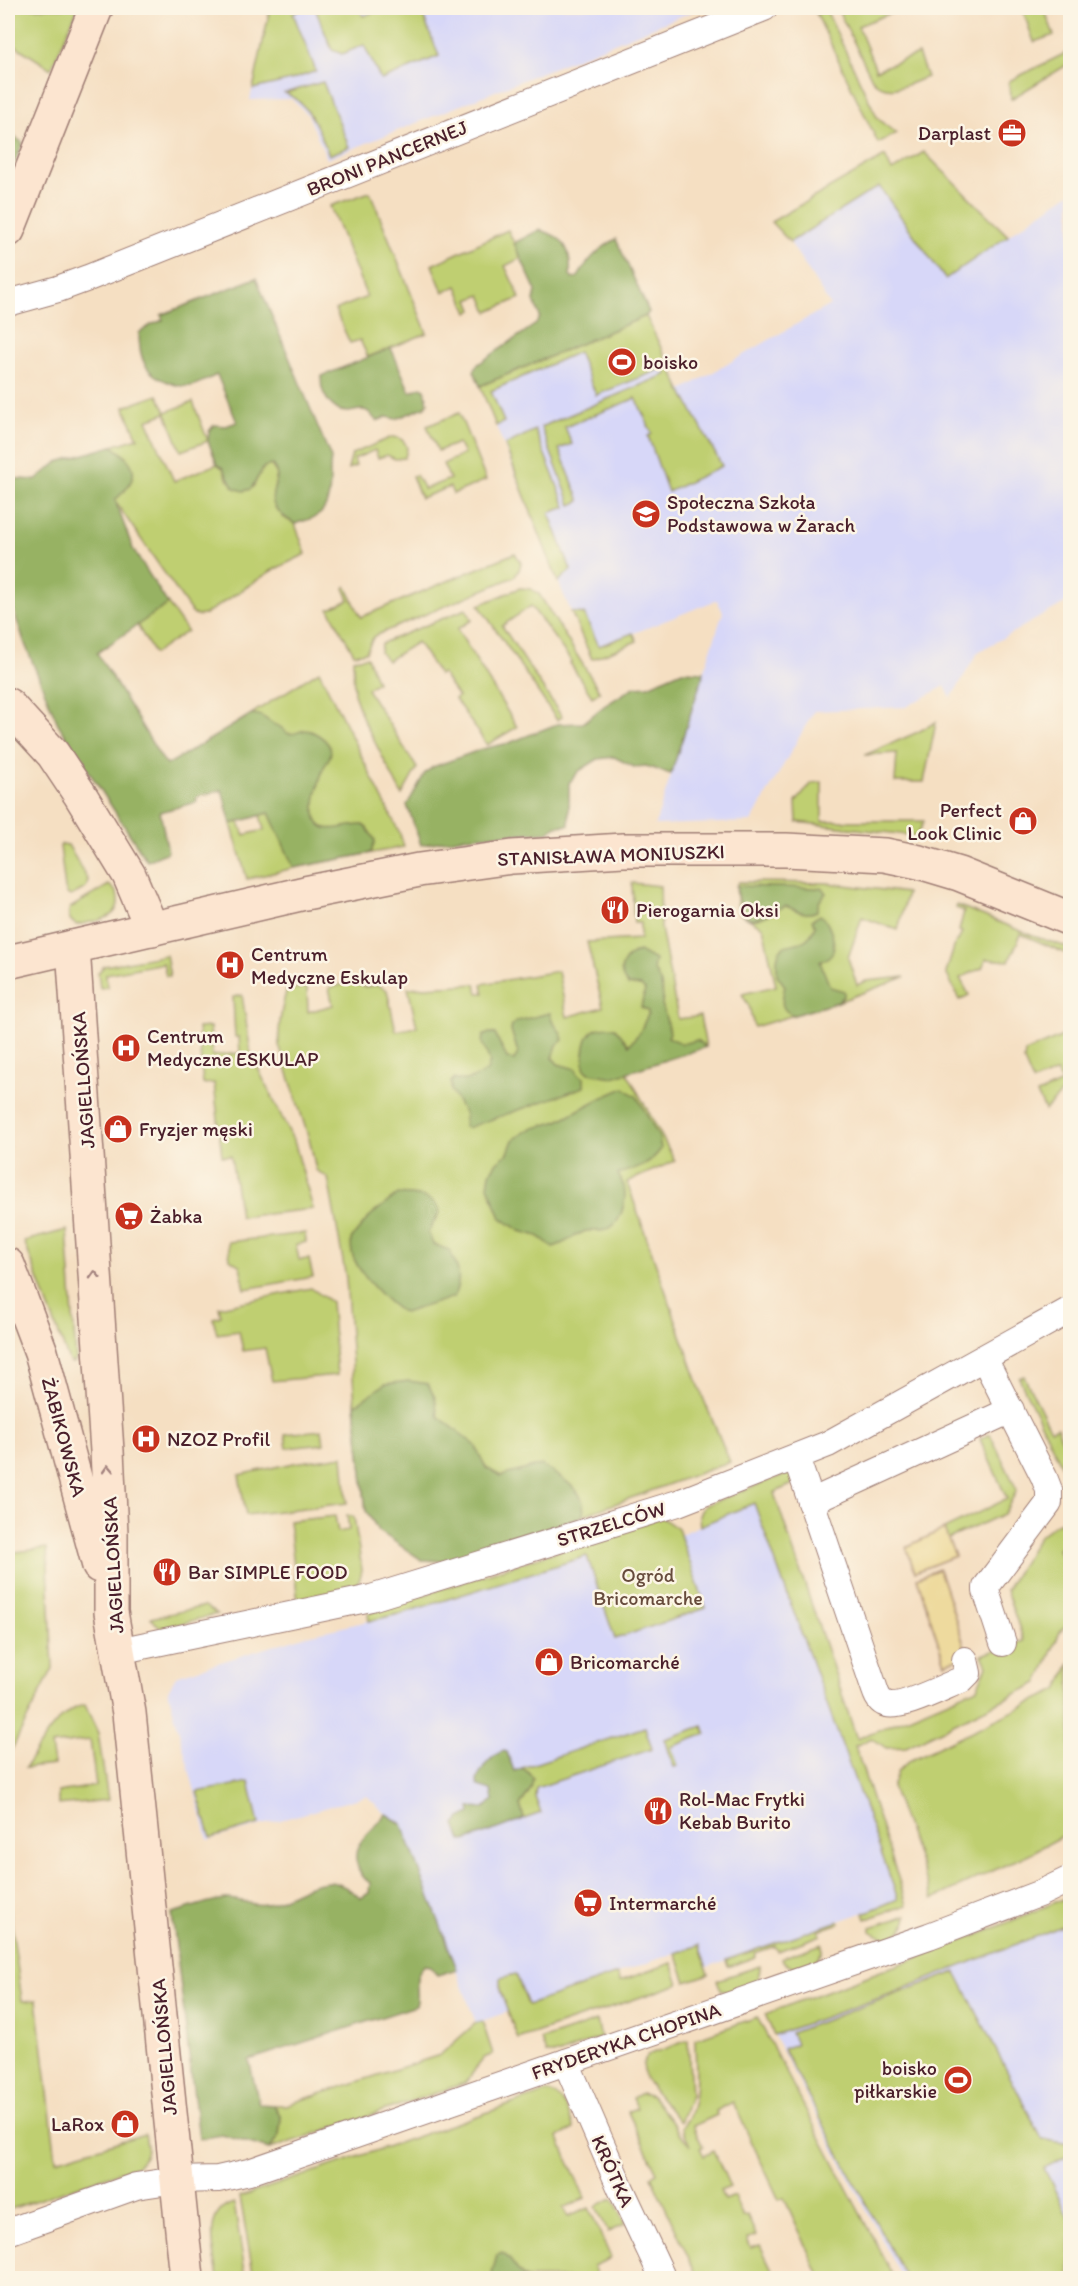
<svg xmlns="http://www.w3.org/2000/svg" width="1078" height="2286" font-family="Itim,sans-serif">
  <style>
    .built { fill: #d7d7f8 }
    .green { fill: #bfcf71; stroke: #84774e; stroke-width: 1.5 }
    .forest { fill: #97b263; stroke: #706847; stroke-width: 1.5 }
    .sand { fill: #eeda9e; stroke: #9c7c64; stroke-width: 1.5 }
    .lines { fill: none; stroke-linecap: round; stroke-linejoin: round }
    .street-casing { stroke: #a07f76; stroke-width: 28 }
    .secondary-casing { stroke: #a07f76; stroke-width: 36 }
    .street { stroke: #fff; stroke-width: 26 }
    .secondary { stroke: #fce5d0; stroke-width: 33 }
    .oneway { stroke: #a3827e }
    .labels { text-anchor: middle; stroke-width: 5; stroke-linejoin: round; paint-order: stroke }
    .poi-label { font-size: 20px; fill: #4a1f2b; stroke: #fcf5e5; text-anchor: start }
    .street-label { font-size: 20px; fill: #4a1f2b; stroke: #fcf5e5 }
    .park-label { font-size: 20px; fill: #674b3c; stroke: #fcf5e5 }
  </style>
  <rect width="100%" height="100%" fill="#fcf5e5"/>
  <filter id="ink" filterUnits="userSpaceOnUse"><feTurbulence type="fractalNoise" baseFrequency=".0167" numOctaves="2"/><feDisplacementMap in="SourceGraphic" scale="12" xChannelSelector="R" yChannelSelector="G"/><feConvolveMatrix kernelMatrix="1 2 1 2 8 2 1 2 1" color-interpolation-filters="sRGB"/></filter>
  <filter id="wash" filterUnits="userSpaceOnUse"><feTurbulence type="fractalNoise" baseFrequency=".008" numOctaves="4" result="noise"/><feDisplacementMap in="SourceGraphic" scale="24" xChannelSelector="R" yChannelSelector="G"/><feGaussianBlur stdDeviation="1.35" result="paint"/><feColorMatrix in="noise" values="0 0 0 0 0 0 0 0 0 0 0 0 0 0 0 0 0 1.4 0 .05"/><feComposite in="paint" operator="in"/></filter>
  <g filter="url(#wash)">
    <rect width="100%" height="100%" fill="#f5dfc2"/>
    <g class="built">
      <path d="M270,8H701L327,159L308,115L292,99L250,100Z"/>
      <path d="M879,186L945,279L1070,193V600L978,652L951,698L945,686L906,707L814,711L751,822L655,825L723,612L717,600L634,633L637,641L592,659L563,593L480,386L646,316L682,390L830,305L790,242Z"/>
      <path d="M754,1502L853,1740L899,1900L707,1967L698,1945L476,2023L402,1824L386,1814L367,1796L208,1840L168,1691L176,1676L308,1635L403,1613L675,1528L681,1534Z"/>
      <path d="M1070,1923V2278H902L774,2035L885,1996Z"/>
    </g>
    <g class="green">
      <path d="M8,8H78L51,69L8,41Z"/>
      <path d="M270,8H305L293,13L316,71L291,80L253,89Z"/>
      <path d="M315,8H359L363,16L385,8H420L439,56L381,80L364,45L342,54L332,50Z"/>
      <path d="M837,8H904L858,26L876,70L918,54L927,77C907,84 888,98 872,79Z"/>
      <path d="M1022,8H1044L1054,35L1034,42Z"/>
      <path d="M826,10L877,117L885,125L897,133L878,143L816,13Z"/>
      <path d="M1070,51V63L1011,99L1009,81Z"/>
      <path d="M323,82L349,147L329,155C318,130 311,104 285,93Z"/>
      <path d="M924,152L1008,236L945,279L879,186L790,242L771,222L885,156L892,171Z"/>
      <path d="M370,192L427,333L368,357L360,340L350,343L335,310L367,297L330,206Z"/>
      <path d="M508,230L521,258L505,266L520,298L488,312L481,295L469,300L473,310L468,313L457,286L443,292L432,265Z"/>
      <path d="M646,316L681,390L722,466L668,492L648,436L652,434L636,398L565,427L572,444L559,449L580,501L571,505L541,427L667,374L664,368L596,395L578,352L491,391L504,422L496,426L480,386Z"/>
      <path d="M158,395L166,412L193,402L208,441L181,451L166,413L147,420L174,481L217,464L223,468L228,480L254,486C257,477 260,465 271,465L277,474L273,495L283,517L295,524L306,554L271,571L204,615L197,616L192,613L114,500L125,491L126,456L112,446L138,438L124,407Z"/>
      <path d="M459,413L486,480L453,494L450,487L421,498L412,476L416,475L424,489L450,479L443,464L464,454L458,443L438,451L427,426Z"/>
      <path d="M535,430L566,507L549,513L571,570L558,582L505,445Z"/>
      <path d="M392,437C404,437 411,447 404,458L395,459L387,455L378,458L375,450L354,459L356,466L348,469L352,454Z"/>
      <path d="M515,553L521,563L519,570L514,577L374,636L366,652L354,654L329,609L349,600L344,588L346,586L361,617Z"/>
      <path d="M520,588L531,589L539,594L600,692L592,697L570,663L572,662L531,606L502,626L562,717L557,720L479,605Z"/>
      <path d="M168,604L187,631L154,654L137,625Z"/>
      <path d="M466,609L472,620L457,629L517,727L487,745L455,699L458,697L442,673L439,675L417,642L387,661L380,652L381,645L387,641Z"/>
      <path d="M571,612L584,614L599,646L633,633L637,641L592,659Z"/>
      <path d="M367,657L377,682L367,689L417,768L402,795L363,719L354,694L353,659Z"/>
      <path d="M319,671L400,834L404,847L294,868L247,879L231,824L239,822L244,835L264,830L260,815L268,813L229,728Z"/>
      <path d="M936,722L924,782H895L897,753L865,755L918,732Z"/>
      <path d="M822,782V821H924L917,836L797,822L796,802L812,783Z"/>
      <path d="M62,844L68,845L88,880L86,888L71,896L68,895L65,889L60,846Z"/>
      <path d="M739,882L828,883L907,893L898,930L862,917L848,958L857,985L866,981L905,977L838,1002L754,1027L749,1006L742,994L776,986L763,927L738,913L736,886Z"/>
      <path d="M632,883L660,886L661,928L678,1019L700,1016L706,1047L627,1072L675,1161L627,1182L704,1400L730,1462L485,1551L445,1561L422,1560L379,1531L366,1511L355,1405L346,1278L328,1178L316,1170L310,1142L279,1045C278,1024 282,1005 288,985L294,989L307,987L308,1012L333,1005L329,988L351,982L365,987L378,985L387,990L396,1031L417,1027L408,988L476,984L478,993H484L482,984L488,983L558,971L567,1017L603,1007L587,942L640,939V923H634Z"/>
      <path d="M109,885C115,889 118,893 118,900C120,921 91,921 77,925C69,921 67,915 70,908Z"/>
      <path d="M957,905L1033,936L1070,948V955L1021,934L1009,961L986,959L982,968L960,978L969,995L960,1000L946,973L956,941H958L962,932L959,931L964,911L956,908Z"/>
      <path d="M166,955L170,976H166L163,963L106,974L107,987L100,988L98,973L104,966Z"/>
      <path d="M242,995L251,1054L295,1144L313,1209L240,1217L231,1156H222L214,1083L203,1084L198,1028L210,1027L212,1056L240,1053L239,1037H235L233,997Z"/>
      <path d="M1070,1033V1085L1045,1110L1037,1094L1062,1083L1057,1072L1033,1082L1024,1061L1025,1052Z"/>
      <path d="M67,1230L76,1360L72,1363L69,1361L24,1241Z"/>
      <path d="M305,1233L306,1242L296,1245L299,1260L309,1259L313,1277L245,1289L240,1266L230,1259L228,1242Z"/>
      <path d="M311,1288L331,1302L337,1375L272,1381L265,1348L243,1351L239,1331L217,1334L213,1318L221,1316L219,1307Z"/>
      <path d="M1024,1376L1051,1430L1057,1427L1070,1463V1483L1019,1378Z"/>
      <path d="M322,1430L324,1444L287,1448L285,1434Z"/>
      <path d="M990,1434L1017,1490L1004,1514L948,1539L944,1529L1007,1499L980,1439Z"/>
      <path d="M343,1456L347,1503L246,1515L239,1475L294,1463Z"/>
      <path d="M791,1472L797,1482L774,1493L857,1739L977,1688L987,1666L982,1655L1024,1641L1006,1590L1039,1536L1057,1523L1070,1517V1542L1058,1549L1070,1576V1620L1060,1632L1038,1683L906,1747L886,1748L872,1738L855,1746L907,1905L866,1919L864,1913L898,1899L754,1503L700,1526L699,1516L703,1506Z"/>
      <path d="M347,1515L354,1517L362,1570C361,1576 358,1583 354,1587C344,1595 311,1600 298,1603L289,1521L335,1516L338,1532L349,1530Z"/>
      <path d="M661,1517L678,1529L706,1608L615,1639L587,1556L403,1613L369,1621L368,1613Z"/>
      <path d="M47,1548L53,1668L8,1757V1553Z"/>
      <path d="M205,1606L217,1614L161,1629L151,1618Z"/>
      <path d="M1070,1663V1832L1031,1853L933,1899L892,1787L898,1771L909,1761L1058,1690Z"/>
      <path d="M85,1705L98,1733L108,1800L58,1805V1792L96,1786L90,1740L51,1745L54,1765L25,1768C38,1747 59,1709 85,1705Z"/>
      <path d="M703,1726L706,1734L671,1747L678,1766L674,1767L665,1739Z"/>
      <path d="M645,1727L652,1749L536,1788L535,1797L541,1813L524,1819L520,1805L528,1794L533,1778L529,1773L522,1768Z"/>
      <path d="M249,1782L259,1824L211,1838L197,1792Z"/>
      <path d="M1070,1896V1923L885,1996L774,2035L765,2014L978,1935Z"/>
      <path d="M8,1897L22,2001L37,2000L56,2160L145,2134C148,2148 149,2156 136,2166L8,2210Z"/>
      <path d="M907,1915C905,1937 887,1943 871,1931V1927Z"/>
      <path d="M838,1921L840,1923L819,1930L821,1935L778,1951L775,1946L755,1953L756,1957L728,1967L726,1960Z"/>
      <path d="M822,1944V1952L813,1965C800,1968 789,1971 781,1958Z"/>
      <path d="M699,1945L709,1974L686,1982L676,1953Z"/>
      <path d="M672,1963L679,1984L518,2039L500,1991V1978L516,1974L528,2005L617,1974L620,1981Z"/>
      <path d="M760,1966C760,1987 744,1988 728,1993L721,1990L717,1980Z"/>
      <path d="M956,1972L1042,2139L1068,2144L1070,2155L1044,2168L1070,2221V2278H906L783,2049L796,2044L791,2033Z"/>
      <path d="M757,2017L894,2278H821L784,2198L779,2200L733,2102L716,2111L717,2115L693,2126L703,2147L700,2148L704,2156L714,2151L730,2187L720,2191L724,2200L734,2196L743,2217L747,2215L756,2235L747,2239L751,2248L760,2245L776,2278H698L651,2176L657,2173L628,2112L637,2108L633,2098L642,2093L652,2096L690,2146L682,2127C701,2107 695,2064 695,2039Z"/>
      <path d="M482,2021L493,2054L484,2058L465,2083L270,2149L279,2135L281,2117L274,2105H286L440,2055L476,2023Z"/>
      <path d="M597,2021L601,2037L560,2054H546L541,2040Z"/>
      <path d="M688,2040L691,2095L680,2122L645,2079L643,2064L648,2055Z"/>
      <path d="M547,2092C565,2095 568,2115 574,2129L558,2137L585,2198L563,2208L568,2217L589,2208L611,2258L593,2266L598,2278H254L240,2197Z"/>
      <path d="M613,2198L626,2224L608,2232L596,2206Z"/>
      <path d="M234,2203L246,2278H218C215,2253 201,2212 234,2203Z"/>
    </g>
    <g class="forest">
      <path d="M8,132L23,143L8,176Z"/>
      <path d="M539,230C565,236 572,251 570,276L573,279L578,277C588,259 599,249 616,239L649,312L646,316L480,386L474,371L477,365L536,324L540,317L534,300L536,291L514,243Z"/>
      <path d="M256,278L331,458C328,475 334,499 321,513C315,519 302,521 295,524C249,497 290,485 272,465L264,467L251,489L243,491L234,488L223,468L217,464L208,441L209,431L214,425L226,426L237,422L217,375C209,378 200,384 191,386C183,387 175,385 168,382C144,374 139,357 139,333L151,325L163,320L161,315Z"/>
      <path d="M391,348L410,392L421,387L425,389L428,403L425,407L396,419L387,417L377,421C372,418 372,413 367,411C360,408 354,412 347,412C331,412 318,390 322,376Z"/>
      <path d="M112,446C140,465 140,478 115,500L133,549L168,604L97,653L160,756L167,765L252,714C261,714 264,718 272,723C278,728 273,722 280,727C283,728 284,731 287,733C296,737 302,726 313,732C319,735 328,741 330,748C333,756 326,762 323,769C319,783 305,822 326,828C337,831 351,824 363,825L367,828L375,840L371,853L294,868L269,813L231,824L222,790L196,797L197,802L160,812L168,852L147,861L58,724L25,644L8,594V478L35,480L58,462Z"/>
      <path d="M682,671L704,672L671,774L646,766L634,767L614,757L598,759L579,771L569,783V825L556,826L548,832L465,837L421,845L407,805L425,773L433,767L482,749L509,743L557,724L583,723L604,706L634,687L648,686Z"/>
      <path d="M736,886L821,888L826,893L819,902L817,911C805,917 796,909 785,906C751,924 744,929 736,886Z"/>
      <path d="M820,915C828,919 838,945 832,953C830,957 824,960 820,962L830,987L844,991V996L838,1002L794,1015C778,1010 782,999 785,986L777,975C777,969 776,961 778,955C784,936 806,953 815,926L812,920Z"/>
      <path d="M639,951L655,960L653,968L661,984L663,997L662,1004L670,1033L668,1037L682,1044L697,1040L706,1047L613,1077L589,1073L584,1068C583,1044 585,1023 615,1028L629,1045L640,1032L648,1014V1011L641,1007L645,990L641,986L628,985C615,971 623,957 639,951Z"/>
      <path d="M550,1013L552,1021L561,1033L563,1040L557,1045L553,1058L558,1064L576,1069L578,1074L584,1078V1087L467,1128L464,1126L465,1115L451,1090V1082L454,1079C464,1083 478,1077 487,1071L490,1061L482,1043L483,1036L489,1033L495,1034L507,1058L514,1060L518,1053L511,1030L512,1025L518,1021Z"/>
      <path d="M624,1088L637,1097L659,1137L661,1149C650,1165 636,1168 618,1174C620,1178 623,1183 624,1187C627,1201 621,1226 605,1230C599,1232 592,1230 586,1231C574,1235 566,1244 553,1247L538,1236L520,1231L501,1218L488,1186L490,1173L497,1162L508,1153L513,1140L528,1130L558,1121L601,1098Z"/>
      <path d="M398,1194C414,1196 433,1194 440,1211L428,1233L433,1244L449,1250C459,1268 462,1276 454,1297L404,1313C387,1304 357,1272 352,1253C351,1248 351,1243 351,1239L370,1216Z"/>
      <path d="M409,1381L428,1384L435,1398L438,1416L475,1445L486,1468L501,1476L542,1465C561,1479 588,1489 583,1516L485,1551L445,1561L422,1560L379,1531L366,1511L355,1405L385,1384Z"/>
      <path d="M503,1751L507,1752L514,1771L522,1768L529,1773L533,1778L531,1789L520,1805L524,1819L465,1841L461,1840L455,1825L461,1818L471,1813L470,1807L485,1808L493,1800L491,1790L478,1786L477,1782C478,1770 492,1756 503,1751Z"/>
      <path d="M386,1814L402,1824L457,1969L437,1975L431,1966L425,1965C410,1977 421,1991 416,2006L249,2060L259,2104L274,2105L281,2117L279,2135L270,2149L222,2135L199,2139L172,1913C189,1909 209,1900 226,1899C242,1899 255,1908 271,1903C291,1897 307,1883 328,1882C340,1882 352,1891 361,1898L369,1893L370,1883C363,1878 359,1873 357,1864C350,1842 376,1829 386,1814Z"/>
      <path d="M502,2253C512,2258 515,2271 526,2278H491L497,2255Z"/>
    </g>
    <g class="sand">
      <path d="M944,1529L955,1556L915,1572L906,1547Z"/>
      <path d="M939,1569L968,1656L945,1663L917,1578Z"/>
    </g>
  </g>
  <g filter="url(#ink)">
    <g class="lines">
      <g class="street-casing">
        <g id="street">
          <path d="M8,303L58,289L88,278L764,8"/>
          <path d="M984,1358L1044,1477L1049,1490V1503L986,1587V1591L1003,1643"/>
          <path d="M796,1457L874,1687C876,1693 878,1700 884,1703C898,1711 945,1686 961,1680L968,1673L965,1660"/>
          <path d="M811,1502L1011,1410"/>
          <path d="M118,1651L371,1598L678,1503L828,1444L1070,1310"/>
          <path d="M566,2062L621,2189L663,2278"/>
          <path d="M8,2232L136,2186L176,2180L218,2179L249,2172L929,1936L1041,1893L1070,1879"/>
        </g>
      </g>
      <g class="secondary-casing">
        <g id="secondary">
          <path d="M8,230L96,8"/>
          <path d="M8,705L53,754L79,793L129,875L152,929"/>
          <path d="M73,947L107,1451L111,1533V1612L129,1713L187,2278"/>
          <path d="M8,962L305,893L419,870L512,857L623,850H786L885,855L919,862L959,874L1070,919"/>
          <path d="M8,1265L41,1352L99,1566"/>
        </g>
      </g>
      <use href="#street" class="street"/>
      <use href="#secondary" class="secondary"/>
    </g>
    <defs><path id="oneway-chevron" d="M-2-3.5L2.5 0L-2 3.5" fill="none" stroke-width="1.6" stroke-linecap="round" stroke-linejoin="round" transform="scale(1.5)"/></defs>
    <g class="oneway">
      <use href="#oneway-chevron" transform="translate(95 1275) rotate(-93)"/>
      <use href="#oneway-chevron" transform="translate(108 1469) rotate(-93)"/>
    </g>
  </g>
  <defs>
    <g id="office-disc" transform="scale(1.5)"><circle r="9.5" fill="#c8321e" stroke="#fcf5e5"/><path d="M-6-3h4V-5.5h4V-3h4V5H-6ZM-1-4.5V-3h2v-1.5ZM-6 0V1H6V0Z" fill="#fff"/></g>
    <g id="stadium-disc" transform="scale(1.5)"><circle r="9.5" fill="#c8321e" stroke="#fcf5e5"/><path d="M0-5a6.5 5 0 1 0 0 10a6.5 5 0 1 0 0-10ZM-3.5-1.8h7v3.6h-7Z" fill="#fff"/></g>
    <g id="school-disc" transform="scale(1.5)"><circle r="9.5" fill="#c8321e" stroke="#fcf5e5"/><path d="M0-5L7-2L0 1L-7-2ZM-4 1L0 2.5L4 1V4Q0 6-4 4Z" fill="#fff"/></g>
    <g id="shop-disc" transform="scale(1.5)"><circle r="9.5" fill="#c8321e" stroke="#fcf5e5"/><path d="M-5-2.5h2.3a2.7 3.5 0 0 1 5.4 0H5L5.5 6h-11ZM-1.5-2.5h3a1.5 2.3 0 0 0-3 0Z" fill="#fff"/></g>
    <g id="restaurant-disc" transform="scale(1.5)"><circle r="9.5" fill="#c8321e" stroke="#fcf5e5"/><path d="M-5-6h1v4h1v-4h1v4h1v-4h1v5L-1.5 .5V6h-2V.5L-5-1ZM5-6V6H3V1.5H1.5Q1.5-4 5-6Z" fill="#fff"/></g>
    <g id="hospital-disc" transform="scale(1.5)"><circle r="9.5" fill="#c8321e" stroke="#fcf5e5"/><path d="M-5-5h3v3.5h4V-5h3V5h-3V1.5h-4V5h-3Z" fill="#fff"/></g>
    <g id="supermarket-disc" transform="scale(1.5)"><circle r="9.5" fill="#c8321e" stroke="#fcf5e5"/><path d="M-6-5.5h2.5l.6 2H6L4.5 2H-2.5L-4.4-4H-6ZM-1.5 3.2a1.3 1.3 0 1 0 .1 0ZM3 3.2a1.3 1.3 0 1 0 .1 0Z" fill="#fff"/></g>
  </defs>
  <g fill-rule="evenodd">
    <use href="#office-disc" x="1012" y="133"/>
    <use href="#stadium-disc" x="622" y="362"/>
    <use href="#school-disc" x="646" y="514"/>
    <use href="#shop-disc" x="1023" y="821"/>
    <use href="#restaurant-disc" x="615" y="910"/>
    <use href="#hospital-disc" x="230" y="965"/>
    <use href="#hospital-disc" x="126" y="1048"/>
    <use href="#shop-disc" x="118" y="1129"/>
    <use href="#supermarket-disc" x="129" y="1216"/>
    <use href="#hospital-disc" x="146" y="1439"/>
    <use href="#restaurant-disc" x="167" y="1572"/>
    <use href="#shop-disc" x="549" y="1662"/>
    <use href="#restaurant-disc" x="658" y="1811"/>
    <use href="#supermarket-disc" x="588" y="1903"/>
    <use href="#stadium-disc" x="958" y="2080"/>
    <use href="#shop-disc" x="125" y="2124"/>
  </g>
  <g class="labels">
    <g class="poi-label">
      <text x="991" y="140" text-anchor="end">Darplast</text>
      <text x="643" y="369">boisko</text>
      <text x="667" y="509">Społeczna Szkoła<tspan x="667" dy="23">Podstawowa w Żarach</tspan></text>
      <text x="1002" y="817" text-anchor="end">Perfect<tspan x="1002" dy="23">Look Clinic</tspan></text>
      <text x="636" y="917">Pierogarnia Oksi</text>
      <text x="251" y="961">Centrum<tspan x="251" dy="23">Medyczne Eskulap</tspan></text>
      <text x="147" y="1043">Centrum<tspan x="147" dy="23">Medyczne ESKULAP</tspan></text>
      <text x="139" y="1136">Fryzjer męski</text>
      <text x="150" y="1223">Żabka</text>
      <text x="167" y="1446">NZOZ Profil</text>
      <text x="188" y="1579">Bar SIMPLE FOOD</text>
      <text x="570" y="1669">Bricomarché</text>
      <text x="679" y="1806">Rol-Mac Frytki<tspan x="679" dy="23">Kebab Burito</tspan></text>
      <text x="609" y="1910">Intermarché</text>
      <text x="937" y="2075" text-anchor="end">boisko<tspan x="937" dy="23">piłkarskie</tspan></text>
      <text x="104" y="2131" text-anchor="end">LaRox</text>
    </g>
    <g class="street-label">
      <text transform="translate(387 158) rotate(-22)" y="7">BRONI PANCERNEJ</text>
      <text transform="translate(611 855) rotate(-2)" y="7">STANISŁAWA MONIUSZKI</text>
      <text transform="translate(83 1080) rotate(-94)" y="7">JAGIELLOŃSKA</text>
      <text transform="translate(64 1437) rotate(75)" y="7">ŻABIKOWSKA</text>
      <text transform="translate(611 1524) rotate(-17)" y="7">STRZELCÓW</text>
      <text transform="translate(113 1565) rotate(-93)" y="7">JAGIELLOŃSKA</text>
      <text transform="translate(626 2041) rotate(-19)" y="7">FRYDERYKA CHOPINA</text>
      <text transform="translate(164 2047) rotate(-95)" y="7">JAGIELLOŃSKA</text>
      <text transform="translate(613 2171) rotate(66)" y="7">KRÓTKA</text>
    </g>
    <g class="park-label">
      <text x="648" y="1582">Ogród<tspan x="648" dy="23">Bricomarche</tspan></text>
    </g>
  </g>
  <rect width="1078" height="2286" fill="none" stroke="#fcf5e5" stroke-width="30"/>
</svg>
